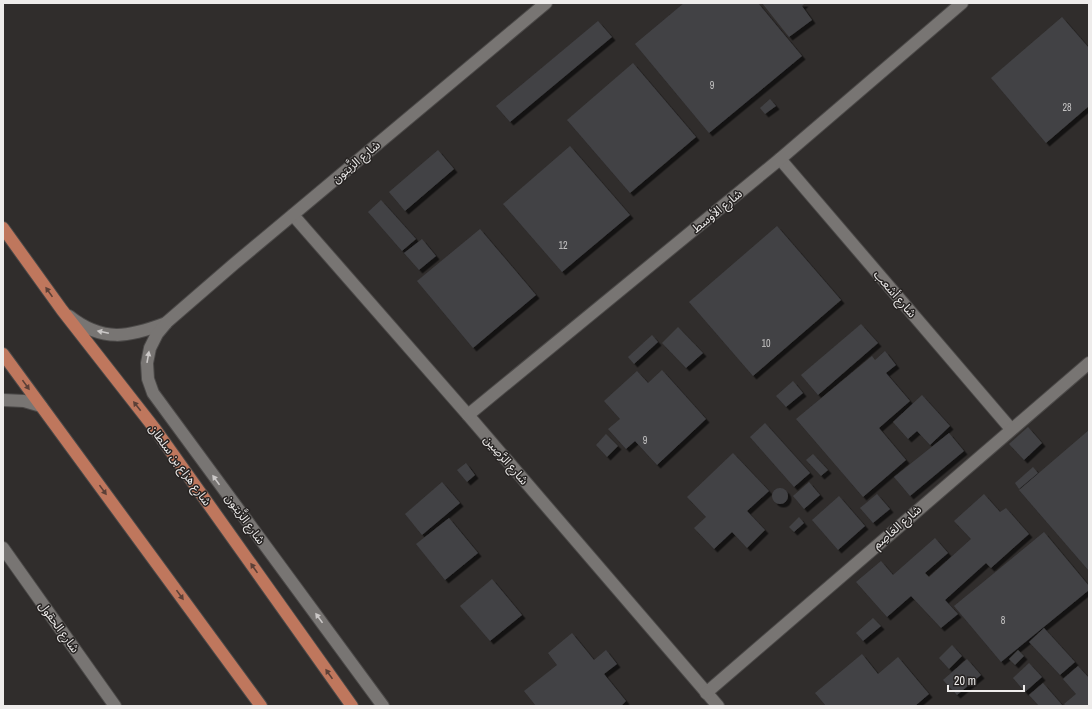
<svg xmlns="http://www.w3.org/2000/svg" width="1092" height="709" font-family="'Archivo Narrow','Noto Sans Arabic',sans-serif">
  <style>
    .building { fill: #424245; filter: url(#shadow) }
    .lines { fill: none; stroke-linecap: round; stroke-linejoin: round }
    .minor-casing { stroke: #4b4948; stroke-width: 14 }
    .major-casing { stroke: #4b4948; stroke-width: 14 }
    .minor { stroke: #787573; stroke-width: 12 }
    .major { stroke: #bf775d; stroke-width: 12 }
    .oneway { fill: #5c4037 }
    .oneway2 { fill: #cbc8c7 }
    .labels { text-anchor: middle; stroke-width: 3; stroke-linejoin: round; paint-order: stroke }
    .number-label { font-size: 10px; fill: #c3c2c2 }
    .street-label { font-size: 12px; fill: #eeeceb; stroke: #262322 }
  </style>
  <defs>
    <filter id="shadow"><feDropShadow dx="3.5" dy="3.5" stdDeviation="0" flood-color="#0009"/></filter>
  </defs>
  <rect width="100%" height="100%" fill="#302d2c"/>
  <g class="building">
    <path d="M684,3H758L802,56L709,133L635,44Z"/>
    <path d="M762,3H805L802,6L812,20L789,37Z"/>
    <path d="M1062,17L1089,48V106L1046,143L991,78Z"/>
    <path d="M598,21L612,37L510,122L496,106Z"/>
    <path d="M633,63L696,137L630,193L567,120Z"/>
    <path d="M770,99L776,106L765,114L760,108Z"/>
    <path d="M570,146L630,215L562,272L503,204Z"/>
    <path d="M438,150L454,169L405,211L389,192Z"/>
    <path d="M381,200L416,239L402,251L368,212Z"/>
    <path d="M777,226L841,300L753,376L689,302Z"/>
    <path d="M480,229L536,295L473,348L417,281Z"/>
    <path d="M422,239L436,256L419,270L404,253Z"/>
    <path d="M861,324L878,343L818,395L801,375Z"/>
    <path d="M678,327L703,353L686,368L662,343Z"/>
    <path d="M652,335L658,342L634,364L628,357Z"/>
    <path d="M885,351L896,365L886,373L910,401L879,428L906,460L863,497L796,419L872,356L875,360Z"/>
    <path d="M662,370L706,419L657,465L635,441L626,449L608,429L620,419L604,401L637,371L648,383Z"/>
    <path d="M793,381L803,393L786,407L776,396Z"/>
    <path d="M922,395L950,426L930,445L917,431L908,439L893,422Z"/>
    <path d="M765,423L810,473L794,487L750,437Z"/>
    <path d="M1028,427L1042,443L1024,460L1009,444Z"/>
    <path d="M1089,430V571L1019,490Z"/>
    <path d="M949,433L964,451L910,496L894,477Z"/>
    <path d="M606,434L618,446L607,457L596,445Z"/>
    <path d="M733,453L769,491L747,511L765,530L747,548L732,532L714,549L694,528L706,517L687,497Z"/>
    <path d="M813,454L828,470L821,476L806,460Z"/>
    <path d="M466,463L475,475L467,482L457,470Z"/>
    <path d="M1033,467L1038,473L1019,489L1015,483Z"/>
    <path d="M442,482L460,503L422,535L405,514Z"/>
    <path d="M809,482L820,495L804,509L793,496Z"/>
    <circle cx="780" cy="496" r="8"/>
    <path d="M877,494L890,509L873,523L860,508Z"/>
    <path d="M984,494L1000,512L1006,508L1029,534L991,568L986,563L945,600L958,614L941,628L911,596L887,617L856,582L881,561L893,575L935,538L948,553L925,573L929,577L971,539L954,521Z"/>
    <path d="M839,496L865,526L838,550L812,520Z"/>
    <path d="M799,517L804,523L794,532L789,527Z"/>
    <path d="M449,518L478,553L445,580L416,544Z"/>
    <path d="M1044,532L1089,586V590L1001,662L954,606Z"/>
    <path d="M492,579L522,615L490,641L460,606Z"/>
    <path d="M873,618L881,626L863,641L856,633Z"/>
    <path d="M1044,628L1075,662L1060,675L1029,642Z"/>
    <path d="M572,633L594,660L606,650L617,664L604,674L626,701L621,706H536L524,691L557,665L548,653Z"/>
    <path d="M952,645L962,656L949,669L939,658Z"/>
    <path d="M1018,650L1024,656L1015,665L1009,659Z"/>
    <path d="M862,654L878,674L898,657L929,694L915,706H826L815,693Z"/>
    <path d="M967,659L981,675L957,695L943,680Z"/>
    <path d="M1029,663L1042,677L1025,692L1013,678Z"/>
    <path d="M1078,666L1089,678V706H1066L1064,704L1076,694L1063,679Z"/>
    <path d="M1043,683L1063,706H1039L1029,695Z"/>
  </g>
  <g class="lines">
    <g class="minor-casing">
      <g id="minor">
        <path d="M780,159L1011,429"/>
        <path d="M293,215L468,415L718,706"/>
        <path d="M69,316C103,343 129,337 166,323"/>
        <path d="M3,400L24,401L41,406"/>
        <path d="M468,415L780,159L962,3"/>
        <path d="M3,548L115,706"/>
        <path d="M706,693L1089,363"/>
        <path d="M383,706L153,393L148,379L147,363L150,348L157,334L167,322L234,264L546,3"/>
      </g>
    </g>
    <g class="major-casing">
      <g id="major">
        <path d="M3,228L62,310L155,429L352,706"/>
        <path d="M3,354L261,706"/>
      </g>
    </g>
    <use href="#minor" class="minor"/>
    <use href="#major" class="major"/>
  </g>
  <defs><path id="oneway-solid" d="M-6-.8H1V-3.2L6.5 0L1 3.2V.8H-6Z"/></defs>
  <g class="oneway">
    <use href="#oneway-solid" transform="translate(49 292) rotate(-125)"/>
    <use href="#oneway-solid" transform="translate(26 385) rotate(54)"/>
    <use href="#oneway-solid" transform="translate(137 406) rotate(-128)"/>
    <use href="#oneway-solid" transform="translate(103 490) rotate(54)"/>
    <use href="#oneway-solid" transform="translate(254 568) rotate(-125)"/>
    <use href="#oneway-solid" transform="translate(180 595) rotate(54)"/>
    <use href="#oneway-solid" transform="translate(329 674) rotate(-125)"/>
  </g>
  <g class="oneway2">
    <use href="#oneway-solid" transform="translate(103 332) rotate(-168)"/>
    <use href="#oneway-solid" transform="translate(148 357) rotate(-80)"/>
    <use href="#oneway-solid" transform="translate(216 480) rotate(-126)"/>
    <use href="#oneway-solid" transform="translate(319 618) rotate(-126)"/>
  </g>
  <g class="labels">
    <g class="number-label">
      <text x="712" y="89">9</text>
      <text x="1067" y="111">28</text>
      <text x="563" y="249">12</text>
      <text x="766" y="347">10</text>
      <text x="645" y="444">9</text>
      <text x="1003" y="624">8</text>
    </g>
    <g class="street-label">
      <text transform="translate(356 162) rotate(-40)" y="4">شارع الزَّيتون</text>
      <text transform="translate(717 211) rotate(-39)" y="4">شارع الأوسط</text>
      <text transform="translate(895 294) rotate(49)" y="4">شارع أشعب</text>
      <text transform="translate(506 460) rotate(49)" y="4">شارع الرَّصِين</text>
      <text transform="translate(180 465) rotate(54)" y="4">شارع هزاع بن سلطان</text>
      <text transform="translate(245 519) rotate(54)" y="4">شارع الزَّيتون</text>
      <text transform="translate(897 527) rotate(-41)" y="4">شارع العَاصِم</text>
      <text transform="translate(59 627) rotate(54)" y="4">شارع الحقول</text>
    </g>
  </g>
  <rect width="1092" height="709" fill="none" stroke="#eeeceb" stroke-width="8"/>
  <path d="M948 685v6h76v-6" fill="none" stroke="#eeeceb" stroke-width="2"/>
  <text x="954" y="685" font-size="12" fill="#eeeceb" stroke="#262322" stroke-width="3" paint-order="stroke">20 m</text>
</svg>
